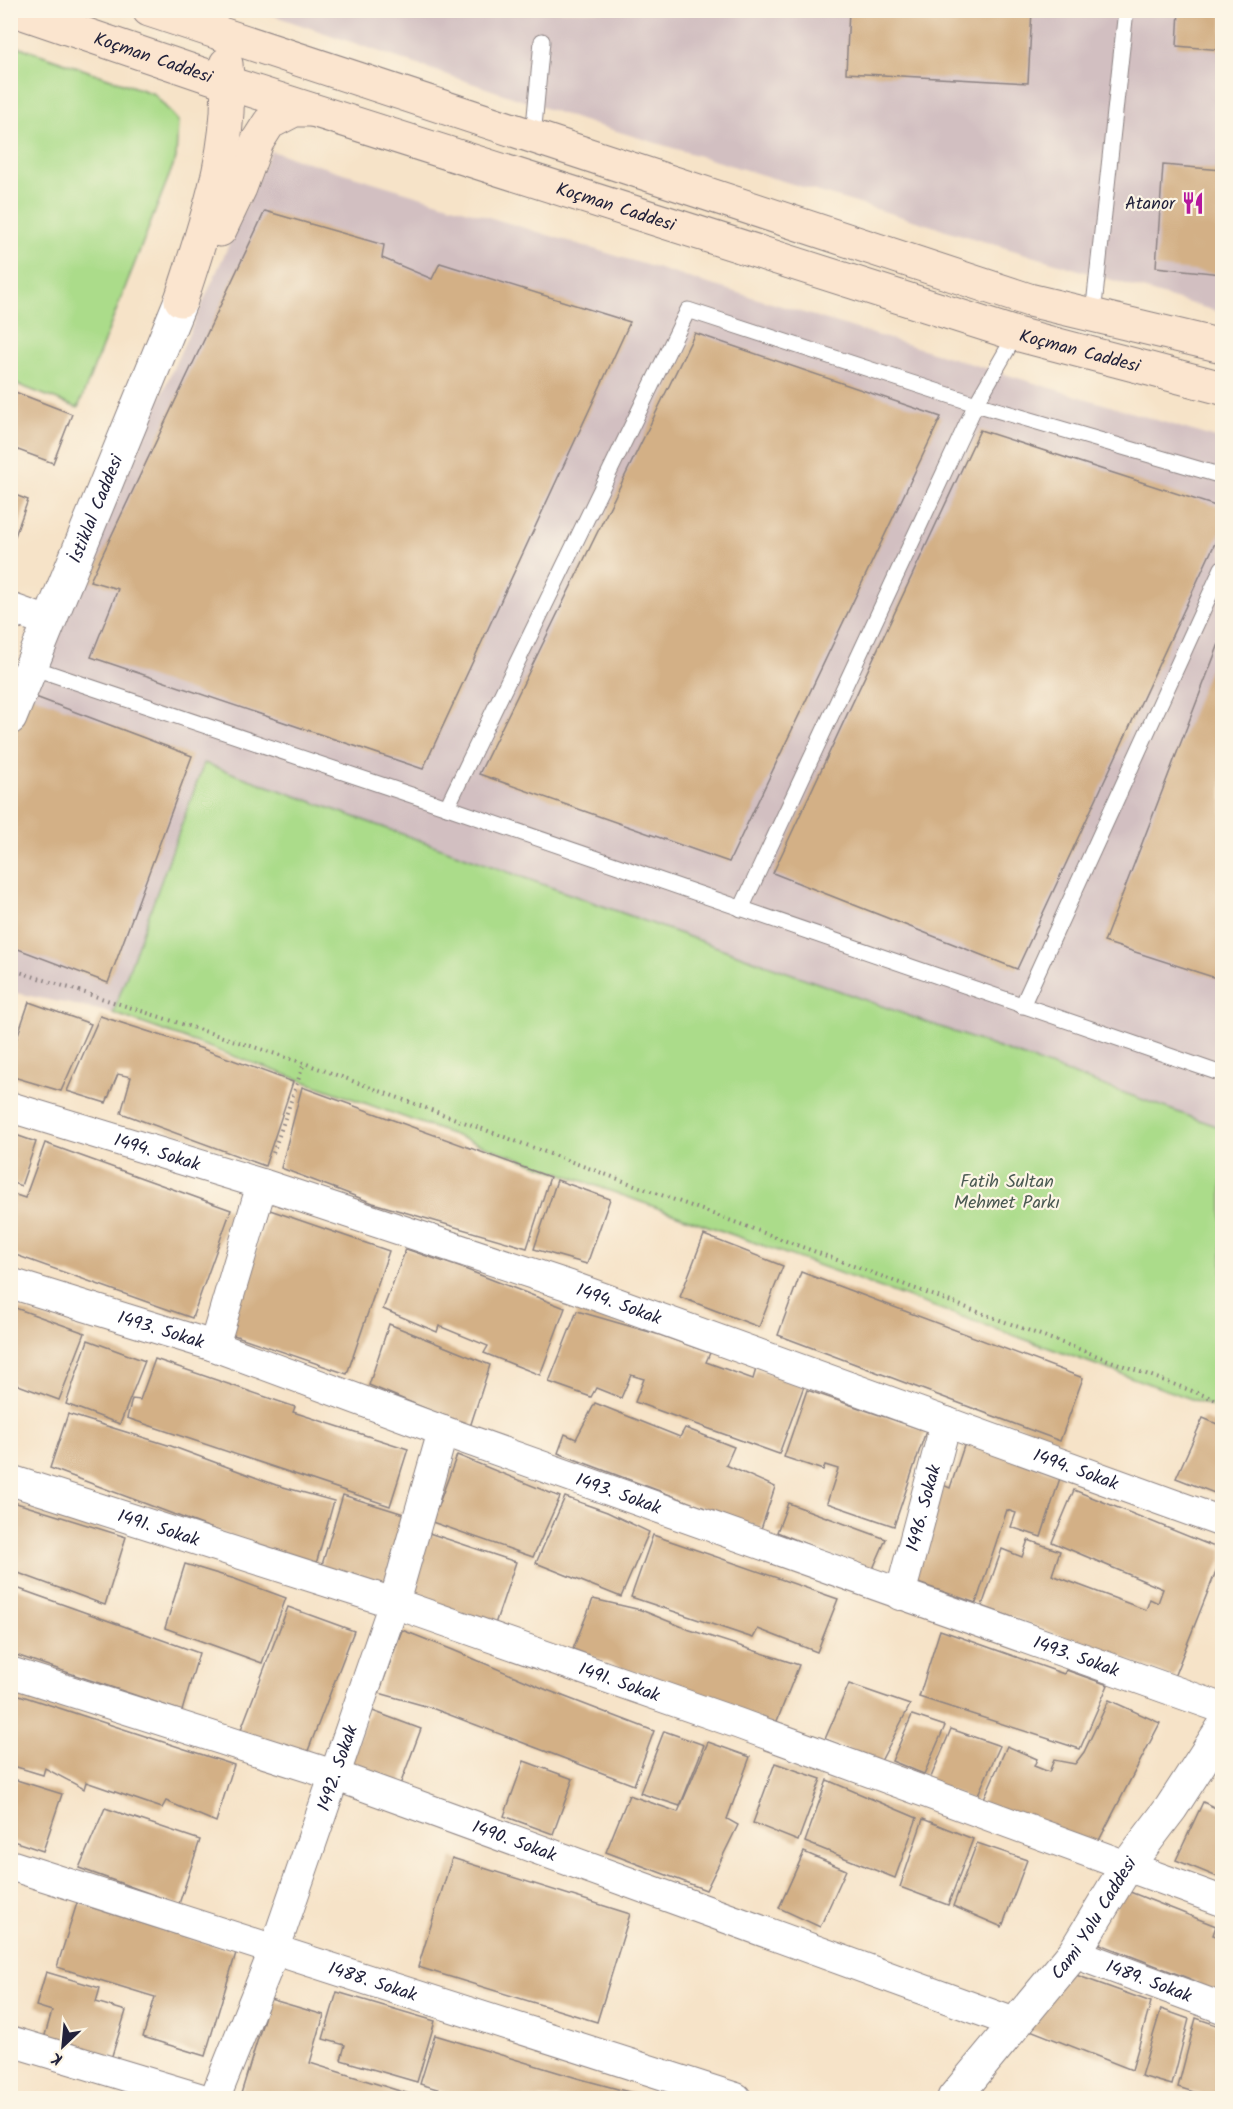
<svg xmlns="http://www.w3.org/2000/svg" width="1233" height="2109" font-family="Kalam,sans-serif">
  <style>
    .industrial { fill: #d2bfc1 }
    .green { fill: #abdc8a; stroke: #667f62; stroke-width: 1.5 }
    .building { fill: #d3b086 }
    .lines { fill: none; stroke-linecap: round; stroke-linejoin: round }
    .service-casing { stroke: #8c8282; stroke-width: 17 }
    .minor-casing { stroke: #8c8282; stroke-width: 32 }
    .tertiary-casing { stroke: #8c8282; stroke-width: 35 }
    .secondary-casing { stroke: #8c8282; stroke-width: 35 }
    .path { stroke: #8c8282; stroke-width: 4; stroke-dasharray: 1.5 4.5; stroke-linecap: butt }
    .service { stroke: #fff; stroke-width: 15 }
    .minor { stroke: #fff; stroke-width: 30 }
    .tertiary { stroke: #fff; stroke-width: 33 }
    .secondary { stroke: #fbe5cf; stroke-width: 33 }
    .labels { text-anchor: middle; stroke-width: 4.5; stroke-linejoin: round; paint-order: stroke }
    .street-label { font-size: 18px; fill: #22223b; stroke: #fcf5e5 }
    .poi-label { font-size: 18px; fill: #22223b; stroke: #fcf5e5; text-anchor: end }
    .park-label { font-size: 18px; fill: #4b5a53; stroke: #fcf5e5 }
  </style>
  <rect width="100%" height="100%" fill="#fcf5e5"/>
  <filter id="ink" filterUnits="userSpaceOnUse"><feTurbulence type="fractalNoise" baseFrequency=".0167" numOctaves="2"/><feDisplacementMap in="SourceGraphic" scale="12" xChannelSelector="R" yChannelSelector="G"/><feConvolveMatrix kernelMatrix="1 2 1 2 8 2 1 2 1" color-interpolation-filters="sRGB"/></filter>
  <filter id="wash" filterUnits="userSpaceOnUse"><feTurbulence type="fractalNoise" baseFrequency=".008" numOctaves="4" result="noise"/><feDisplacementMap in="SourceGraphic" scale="24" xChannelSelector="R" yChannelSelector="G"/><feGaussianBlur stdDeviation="1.35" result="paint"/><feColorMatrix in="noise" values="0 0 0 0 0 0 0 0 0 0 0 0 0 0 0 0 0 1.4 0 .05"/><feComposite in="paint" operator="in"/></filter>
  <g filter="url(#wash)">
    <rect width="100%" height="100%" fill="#f6e3c8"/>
    <g class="industrial">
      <path d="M260,11H1222V313L583,121Z"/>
      <path d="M271,151L1222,440V1128L204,763L113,1013L11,992L10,741L33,680Z"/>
    </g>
    <g class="green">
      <path d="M11,44L154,94L178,121L176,158L78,408L11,382Z"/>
      <path d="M204,763L1222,1128V1410L113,1013Z"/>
    </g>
    <g id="blocks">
      <g class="building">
        <path d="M702,10H724V14L701,12Z"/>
        <path d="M849,10H1032L1028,83L846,73Z"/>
        <path d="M1179,10H1222V50L1177,46Z"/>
        <path d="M1163,165L1222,170L1221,274L1156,267Z"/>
        <path d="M265,211L384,245L382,258L432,279L440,263L630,322L423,769L91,657L118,589L90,581Z"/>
        <path d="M695,333L941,417L729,862L479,774Z"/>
        <path d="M10,390L72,414L53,463L10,447Z"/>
        <path d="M980,430L1222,508V528L1017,969L773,873Z"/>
        <path d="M10,493L28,500L11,547H10Z"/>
        <path d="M1222,636V980L1104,942Z"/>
        <path d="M25,693L192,756L108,983L10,946V733Z"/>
        <path d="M29,1002L91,1024L61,1091L10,1076V1058Z"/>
        <path d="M100,1016L200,1048L293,1082L265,1166L121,1113L131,1077L118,1074L106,1103L67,1091Z"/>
        <path d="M302,1087L550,1177L527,1248L373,1203L281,1168Z"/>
        <path d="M10,1133L36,1142L21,1186L10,1182Z"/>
        <path d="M45,1143L231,1210L192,1318L10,1253V1193L25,1198Z"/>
        <path d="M557,1180L610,1199L587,1264L534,1249Z"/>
        <path d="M270,1210L389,1251L347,1374L228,1333Z"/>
        <path d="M704,1235L783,1266L759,1327L680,1297Z"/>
        <path d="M406,1249L462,1268L565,1308L540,1375L484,1353L488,1346L439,1326L437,1332L383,1309Z"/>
        <path d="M801,1272L1083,1378L1060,1441L778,1335Z"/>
        <path d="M10,1306L85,1333L59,1400L10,1382Z"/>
        <path d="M577,1311L660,1335L710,1353L706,1362L753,1379L756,1369L804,1386L779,1454L635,1402L644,1379L631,1375L621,1398L596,1388L591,1397L549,1382Z"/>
        <path d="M389,1324L490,1365L470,1427L369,1385Z"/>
        <path d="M88,1340L145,1361L120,1424L66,1404Z"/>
        <path d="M155,1359L295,1407L293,1412L408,1449L390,1506L127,1418L132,1399L140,1400Z"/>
        <path d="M807,1390L926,1431L894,1526L827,1503L838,1469L825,1465L823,1470L784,1457Z"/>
        <path d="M595,1403L680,1437L685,1428L734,1447L726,1465L775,1487L761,1529L558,1453L565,1434L576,1439Z"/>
        <path d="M68,1414L171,1446L276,1485L334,1501L316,1564L256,1545L50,1468Z"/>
        <path d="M1203,1418L1222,1426V1496L1176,1478Z"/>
        <path d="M965,1443L1061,1475L1041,1537L1011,1527L1016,1513L1007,1510L976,1603L912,1581L943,1485L950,1488Z"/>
        <path d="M457,1455L560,1497L533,1557L432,1522Z"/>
        <path d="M1074,1490L1222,1550V1556L1174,1677L982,1606L1002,1549L1022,1557L1028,1540L1060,1551L1052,1575L1146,1610L1150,1599L1158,1603L1163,1589L1052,1542Z"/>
        <path d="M343,1495L404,1514L383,1587L321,1568Z"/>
        <path d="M565,1497L607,1512L649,1532L621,1597L536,1563Z"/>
        <path d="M10,1501L126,1537L105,1605L10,1570Z"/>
        <path d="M788,1503L886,1539L872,1571L777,1532Z"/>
        <path d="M423,1531L516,1562L495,1624L405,1595Z"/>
        <path d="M653,1535L838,1599L817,1652L758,1629L753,1638L631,1597Z"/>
        <path d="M185,1564L235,1579L286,1598L262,1663L165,1628Z"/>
        <path d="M11,1586L199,1653L182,1711L10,1653Z"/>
        <path d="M593,1599L641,1610L690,1630L799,1665L775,1726L573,1649Z"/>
        <path d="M288,1607L354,1631L306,1756L240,1732Z"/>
        <path d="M402,1630L453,1650L547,1690L654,1731L634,1785L429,1707L379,1693Z"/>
        <path d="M940,1630L1064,1674L1066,1670L1108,1685L1080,1749L919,1697Z"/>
        <path d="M849,1684L910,1705L880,1763L825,1739Z"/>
        <path d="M10,1692L234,1765L216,1822L166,1801L162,1808L86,1782L84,1789L45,1768L43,1775L10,1765Z"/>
        <path d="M1109,1700L1160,1723L1096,1846L982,1803L1007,1746L1037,1759L1034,1766L1049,1772L1054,1760L1075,1764L1084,1752Z"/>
        <path d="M370,1710L421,1729L400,1785L349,1765Z"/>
        <path d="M912,1715L945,1726L924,1774L892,1761Z"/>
        <path d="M951,1729L1000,1746L975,1801L929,1782Z"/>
        <path d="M664,1731L704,1745L680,1806L640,1793Z"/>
        <path d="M708,1742L750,1757L727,1819L738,1825L706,1890L606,1852L629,1795L678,1812Z"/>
        <path d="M524,1761L573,1779L553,1834L504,1816Z"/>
        <path d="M775,1763L821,1779L798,1841L753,1823Z"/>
        <path d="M10,1778L62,1794L43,1851L10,1840Z"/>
        <path d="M827,1780L917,1818L895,1878L805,1842Z"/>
        <path d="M1203,1802L1222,1811V1879L1176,1860Z"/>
        <path d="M105,1808L200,1840L179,1904L79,1868Z"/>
        <path d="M923,1819L973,1839L948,1905L900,1887Z"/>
        <path d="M977,1843L1027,1860L1002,1927L953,1906Z"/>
        <path d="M804,1852L846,1870L820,1927L779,1908Z"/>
        <path d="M452,1858L630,1914L597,2022L418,1967Z"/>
        <path d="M1125,1890L1216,1926L1213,1935L1222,1938V1998L1196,1989L1198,1982L1100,1944Z"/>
        <path d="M77,1903L236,1953L205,2056L143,2037L155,1997L57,1967Z"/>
        <path d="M1062,1970L1151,2002L1132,2070L1025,2028Z"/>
        <path d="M46,1972L100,1988L96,2002L126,2011L110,2062L43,2042L52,2011L36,2006Z"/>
        <path d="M337,1992L435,2021L417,2082L341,2060L345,2045L323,2039Z"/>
        <path d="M270,1999L324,2015L310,2063L422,2098L240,2097Z"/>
        <path d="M1161,2009L1189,2019L1172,2085L1141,2076Z"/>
        <path d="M1196,2018L1222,2027V2098H1212L1178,2087Z"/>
        <path d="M435,2035L577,2078L651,2098H468L420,2084Z"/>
      </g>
    </g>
  </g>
  <g filter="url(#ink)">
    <use href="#blocks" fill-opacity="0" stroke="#8c8282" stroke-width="1.5"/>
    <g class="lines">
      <g class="service-casing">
        <g id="service">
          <path d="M533,137L542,41"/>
          <path d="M1093,315L1126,10"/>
          <path d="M31,667L447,807L1222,1074"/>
          <path d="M447,807L688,310L976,404L1222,476"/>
          <path d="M741,909L976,404L1016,334"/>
          <path d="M1022,1006L1222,568"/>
        </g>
      </g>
      <g class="minor-casing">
        <g id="minor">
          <path d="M10,608L49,622"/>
          <path id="s1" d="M10,1107L262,1184L570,1286L1222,1522"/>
          <path id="s2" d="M10,1283L214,1346L443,1431L1222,1708"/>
          <path d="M214,1346L262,1184"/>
          <path id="s3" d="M10,1480L394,1603L737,1723L1222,1901"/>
          <path id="s4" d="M900,1595L946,1422"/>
          <path id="s5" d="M10,1672L334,1775L1015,2023"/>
          <path id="s6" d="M10,1865L736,2098"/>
          <path id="s7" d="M1074,1953L1222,2008"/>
          <path d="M10,2041L199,2098"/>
          <path id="s8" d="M215,2098L274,1951L394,1603L443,1431"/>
        </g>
      </g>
      <g class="tertiary-casing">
        <g id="tertiary">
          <path id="s9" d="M10,718L181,300"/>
          <path id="s10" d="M954,2098L1074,1953L1127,1866L1171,1808L1222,1729"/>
        </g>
      </g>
      <g class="secondary-casing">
        <g id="secondary">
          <path id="s11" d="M14,10L228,83L1016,334L1222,388"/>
          <path d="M149,10L1029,300L1222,346"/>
          <path d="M220,230L240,188L257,142L269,123L294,110H311"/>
          <path d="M181,300C205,224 235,145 226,64"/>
        </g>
      </g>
      <g class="path">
        <path d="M10,969L304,1063L1222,1402"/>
        <path d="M273,1153L304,1063"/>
      </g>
      <use href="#service" class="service"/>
      <use href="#minor" class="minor"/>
      <use href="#tertiary" class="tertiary"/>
      <use href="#secondary" class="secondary"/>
    </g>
  </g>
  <defs>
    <g id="restaurant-bare" transform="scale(1.8)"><path d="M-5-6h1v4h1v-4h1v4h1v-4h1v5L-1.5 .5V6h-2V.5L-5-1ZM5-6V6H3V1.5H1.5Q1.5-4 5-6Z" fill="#b5179e" stroke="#fcf5e5" stroke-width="2.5" paint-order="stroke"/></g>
  </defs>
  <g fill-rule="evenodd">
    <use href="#restaurant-bare" x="1193" y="203"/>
  </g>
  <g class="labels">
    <g class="street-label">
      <text dy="6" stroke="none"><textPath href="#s11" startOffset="147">Koçman Caddesi</textPath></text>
      <text dy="6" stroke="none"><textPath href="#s11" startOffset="633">Koçman Caddesi</textPath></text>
      <text dy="6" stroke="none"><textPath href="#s11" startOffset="1119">Koçman Caddesi</textPath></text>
      <text dy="6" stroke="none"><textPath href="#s9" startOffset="226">İstiklal Caddesi</textPath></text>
      <text dy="6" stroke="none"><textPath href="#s1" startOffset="154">1494. Sokak</textPath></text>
      <text dy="6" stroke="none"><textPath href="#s1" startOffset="640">1494. Sokak</textPath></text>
      <text dy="6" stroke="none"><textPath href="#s2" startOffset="158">1493. Sokak</textPath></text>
      <text dy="6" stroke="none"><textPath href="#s1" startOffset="1126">1494. Sokak</textPath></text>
      <text dy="6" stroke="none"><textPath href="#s2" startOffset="644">1493. Sokak</textPath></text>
      <text dy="6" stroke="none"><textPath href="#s4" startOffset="90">1496. Sokak</textPath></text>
      <text dy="6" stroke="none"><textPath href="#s3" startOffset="156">1491. Sokak</textPath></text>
      <text dy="6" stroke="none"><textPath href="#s2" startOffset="1130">1493. Sokak</textPath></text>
      <text dy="6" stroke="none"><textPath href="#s3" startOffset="642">1491. Sokak</textPath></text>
      <text dy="6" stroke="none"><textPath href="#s8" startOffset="352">1492. Sokak</textPath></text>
      <text dy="6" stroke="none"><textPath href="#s5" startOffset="532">1490. Sokak</textPath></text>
      <text dy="6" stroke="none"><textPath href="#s10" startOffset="228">Cami Yolu Caddesi</textPath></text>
      <text dy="6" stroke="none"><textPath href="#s7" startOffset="80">1489. Sokak</textPath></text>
      <text dy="6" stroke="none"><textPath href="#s6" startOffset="381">1488. Sokak</textPath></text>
    </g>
    <g class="poi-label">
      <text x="1175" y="209">Atanor</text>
    </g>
    <g class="park-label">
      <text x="1007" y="1187">Fatih Sultan<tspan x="1007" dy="21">Mehmet Parkı</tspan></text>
    </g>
  </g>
  <rect width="1233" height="2109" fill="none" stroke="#fcf5e5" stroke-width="36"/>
  <g transform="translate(63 2046) rotate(206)" stroke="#fcf5e5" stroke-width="4.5" paint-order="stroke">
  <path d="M0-4.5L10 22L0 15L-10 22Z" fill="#22223b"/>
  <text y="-9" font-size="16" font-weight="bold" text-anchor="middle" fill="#22223b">K</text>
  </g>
</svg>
